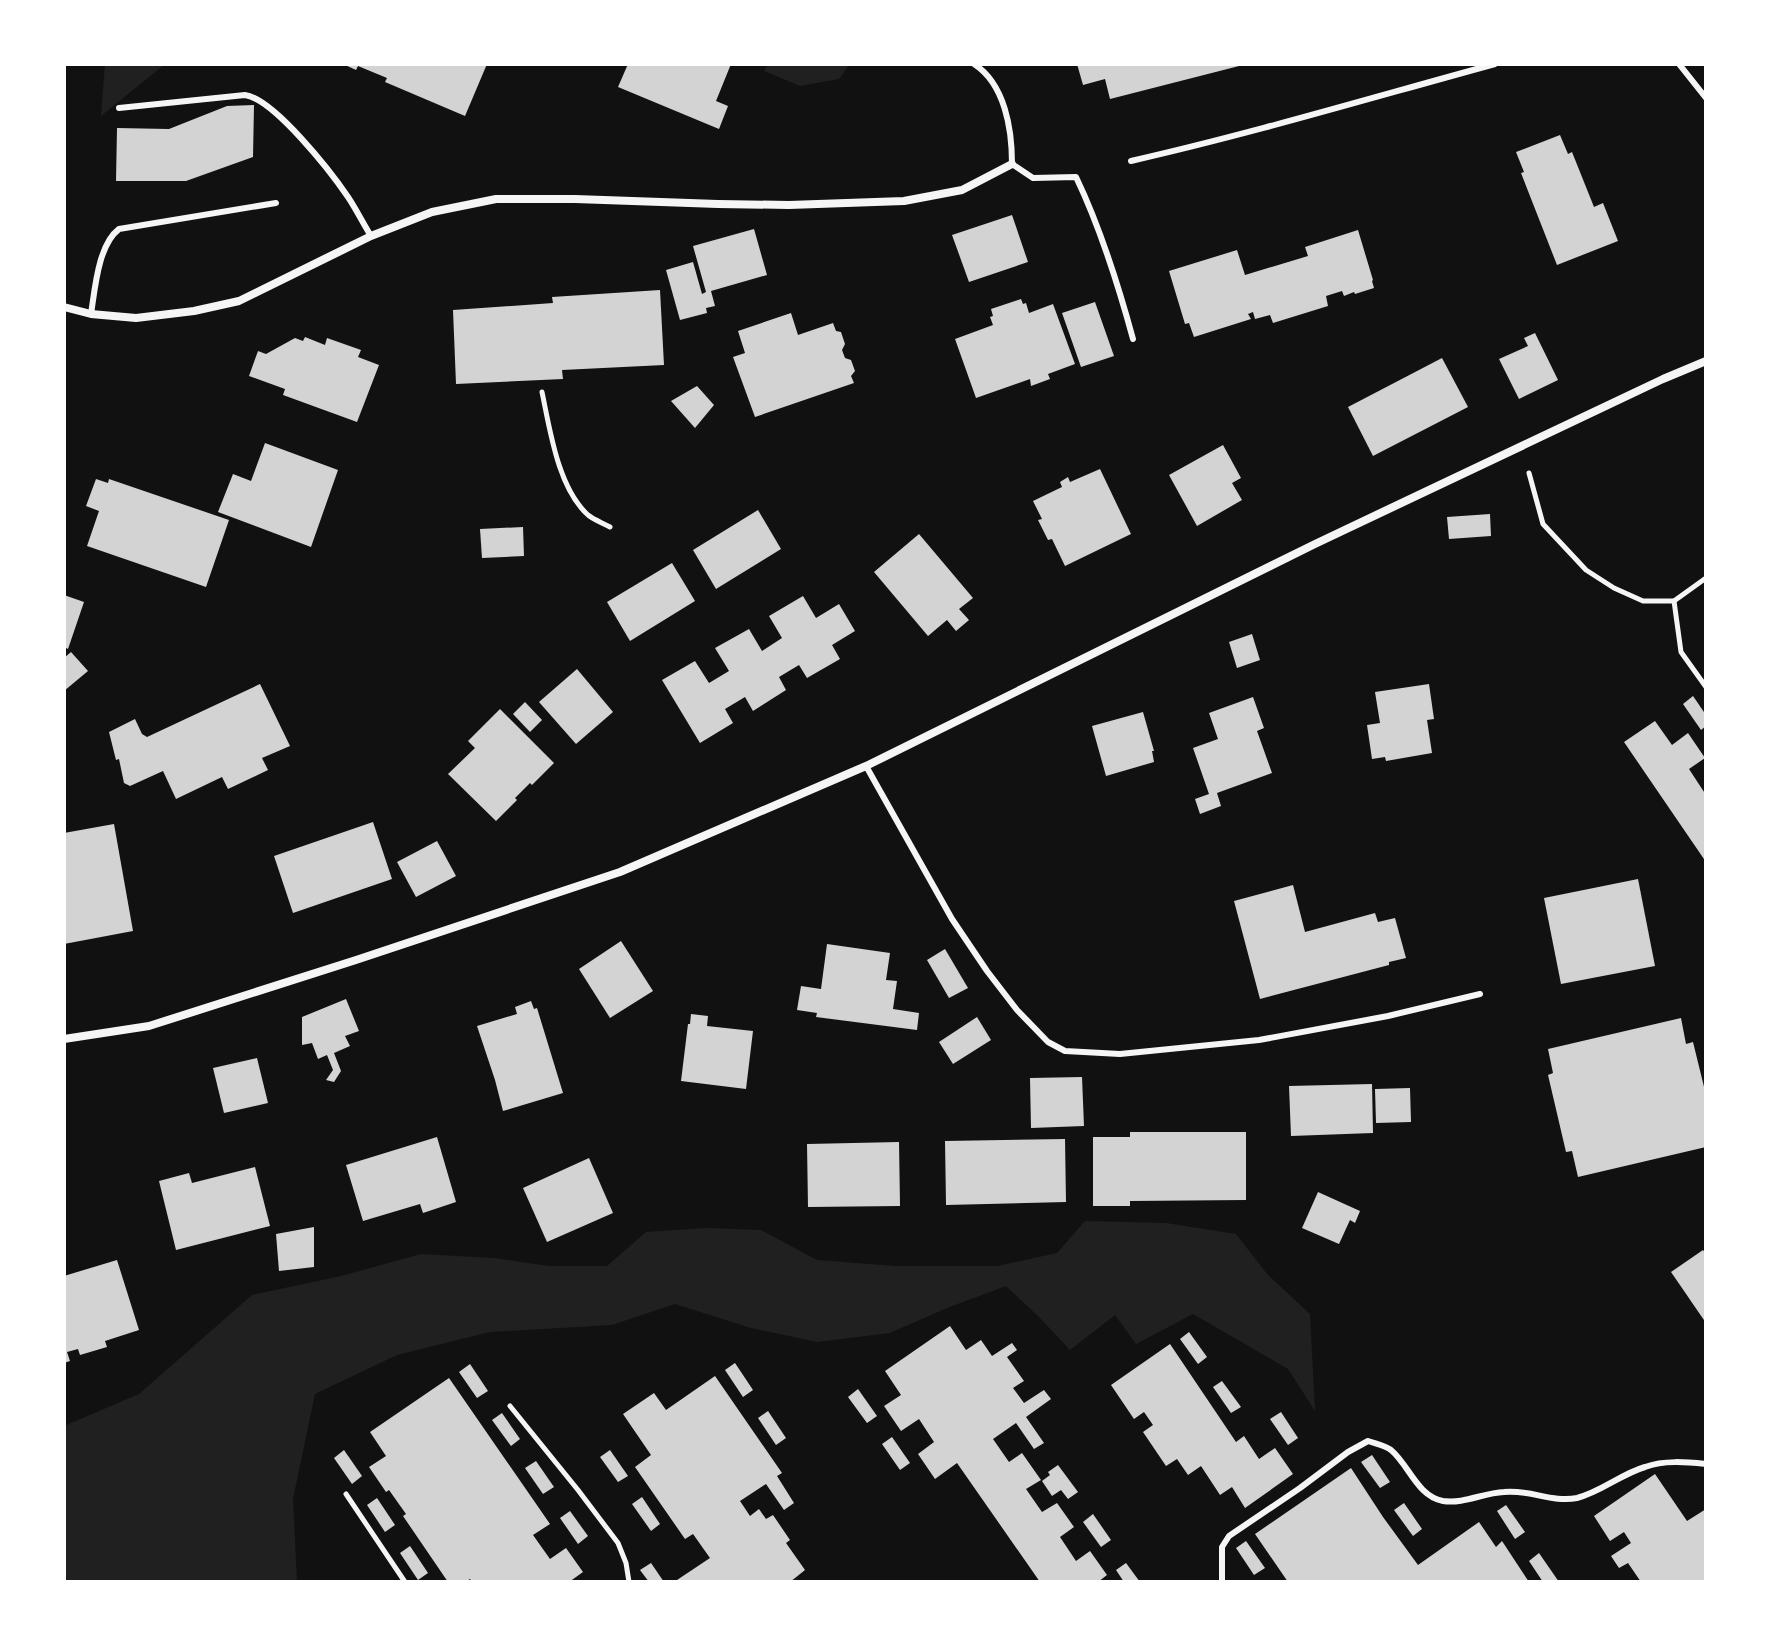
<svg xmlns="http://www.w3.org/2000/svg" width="1770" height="1646" font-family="'Varela Round',sans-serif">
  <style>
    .green { fill: #202020 }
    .building { fill: #d3d3d3 }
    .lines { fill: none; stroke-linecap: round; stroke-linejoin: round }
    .path { stroke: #f5f5f5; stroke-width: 5 }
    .service { stroke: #f5f5f5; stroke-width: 6 }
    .minor { stroke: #f5f5f5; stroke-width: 8 }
  </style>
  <rect width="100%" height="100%" fill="#111"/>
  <g class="green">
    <path d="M105,64H165L101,116Z"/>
    <path d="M768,64H848L849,65L839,79L800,86L764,71Z"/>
    <path d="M1085,1221L1166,1223L1236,1234L1268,1275L1310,1314L1315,1411L1288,1369L1193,1314L1136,1344L1115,1315L1070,1350L1038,1316L1006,1286L947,1308L890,1333L817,1342L751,1328L675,1304L612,1325L490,1332L397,1355L315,1394L293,1499L297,1582H64V1426L139,1394L252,1295L341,1276L421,1254L494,1258L549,1266H607L646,1232L707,1228L761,1230L817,1260L896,1266H997L1057,1253Z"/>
  </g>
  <g class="building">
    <path d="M343,64H487L465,116L385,82L387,78L358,66L356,70Z"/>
    <path d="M628,64H731L716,101L728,106L719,129L618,87Z"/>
    <path d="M1077,64H1243V65L1110,99L1105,79L1083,85Z"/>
    <path d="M254,105L253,157L186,181H116L117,128L169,129L227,106Z"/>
    <path d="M1560,135L1568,154L1572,152L1594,207L1603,203L1618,241L1557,265L1521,173L1524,172L1516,152Z"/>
    <path d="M1012,215L1028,262L969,282L952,235Z"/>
    <path d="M754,229L767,275L711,291L715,306L706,308L707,313L680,320L666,270L693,262L702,294L706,292L693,246Z"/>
    <path d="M1358,230L1373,280L1372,281L1374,288L1355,294L1354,292L1344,296L1342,291L1326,296L1328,306L1273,323L1270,315L1255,319L1253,312L1248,314L1251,319L1194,337L1189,323L1185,324L1169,271L1237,250L1245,275L1308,256L1305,247Z"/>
    <path d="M660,290L664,365L562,370L563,379L456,384L453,310L553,303L552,297Z"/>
    <path d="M1021,299L1023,304L1026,303L1029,313L1053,304L1075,364L1048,374L1050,379L1031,386L1030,379L976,398L955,339L993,325L990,317L993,316L991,309Z"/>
    <path d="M1095,302L1114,356L1081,367L1062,313Z"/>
    <path d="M791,313L798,335L833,323L836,331L841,332L845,344L842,350L845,358L851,360L855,371L851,376L854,383L755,417L733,357L745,353L738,331Z"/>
    <path d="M1535,333L1558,380L1519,399L1499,359L1528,346L1524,338Z"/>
    <path d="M305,337L325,345L327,338L361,350L358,357L379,365L357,422L283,395L285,389L249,376L258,351L266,354L295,338L303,341Z"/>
    <path d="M1442,358L1468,407L1373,456L1348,407Z"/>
    <path d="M697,386L714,405L695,428L671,401Z"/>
    <path d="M265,443L338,470L311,547L218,512L233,474L251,481Z"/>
    <path d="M1223,445L1241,478L1232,483L1242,500L1197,526L1169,475Z"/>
    <path d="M1100,469L1131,534L1065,566L1052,539L1048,540L1038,520L1042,519L1033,501L1062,487L1060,482L1068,477L1070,482Z"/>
    <path d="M96,479L108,483L109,479L229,520L206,587L87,546L99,511L86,506Z"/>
    <path d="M758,510L781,549L716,589L693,550Z"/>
    <path d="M1490,514L1491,536L1449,539L1447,517Z"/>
    <path d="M523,527L524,556L482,558L480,529Z"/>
    <path d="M919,534L973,598L959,609L969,620L956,631L947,620L928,636L874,572Z"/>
    <path d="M672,563L695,601L630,641L607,602Z"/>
    <path d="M64,595L84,602L68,649L64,647Z"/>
    <path d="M803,596L816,618L839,604L855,631L832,645L840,659L807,678L799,665L779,677L786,690L753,711L745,697L725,709L733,723L700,743L662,680L695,661L709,683L729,671L715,648L749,629L762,651L782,638L769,616Z"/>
    <path d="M1252,634L1260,660L1237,668L1229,642Z"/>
    <path d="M71,652L88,671L64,691V658Z"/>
    <path d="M577,669L613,712L576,744L539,702Z"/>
    <path d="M260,684L290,746L262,758L268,770L228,789L222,777L176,799L163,771L130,786L124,783L119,759L116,760L109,732L135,719L142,734L147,737Z"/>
    <path d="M1429,684L1434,719L1427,720L1432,753L1386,761L1385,757L1372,759L1367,725L1380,723L1375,692Z"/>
    <path d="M1693,696L1706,715V726L1701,730L1683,704Z"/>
    <path d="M1253,697L1264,728L1257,731L1272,773L1217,793L1221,806L1200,814L1195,799L1209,794L1193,748L1218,739L1209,713Z"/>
    <path d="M525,702L542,720L530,732L513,714Z"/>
    <path d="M500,709L554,763L532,785L530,783L515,798L517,800L496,821L448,774L475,748L468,741Z"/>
    <path d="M1143,712L1154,751H1152L1154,762L1106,776L1092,726Z"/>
    <path d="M1655,721L1672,745L1688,733L1705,758L1689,769L1706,795V862L1624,742Z"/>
    <path d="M373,822L392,879L293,913L274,856Z"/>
    <path d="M114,824L133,931L64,944V833Z"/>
    <path d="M437,841L456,876L416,897L397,862Z"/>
    <path d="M1638,879L1655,966L1561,984L1544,898Z"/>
    <path d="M1293,885L1305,932L1375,913L1378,922L1395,918L1406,958L1389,962V965L1260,999L1234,901Z"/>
    <path d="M621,941L653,991L610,1018L579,969Z"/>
    <path d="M827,944L890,953L886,980L897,981L893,1009L919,1013L917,1030L816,1017L817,1013L797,1010L801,986L821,989Z"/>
    <path d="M945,949L968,988L949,998L927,960Z"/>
    <path d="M346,999L359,1031L345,1036L350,1046L334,1053L341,1071L334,1082L326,1080L333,1070L327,1055L318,1059L312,1043L302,1045V1017Z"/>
    <path d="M531,1001L534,1009L537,1008L563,1093L503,1111L495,1080L477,1026L517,1014L515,1007Z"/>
    <path d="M691,1014L708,1016L707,1026L753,1031L746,1089L681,1081L688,1024H690Z"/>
    <path d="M977,1017L991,1040L953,1064L939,1042Z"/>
    <path d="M1681,1018L1686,1044L1693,1042L1706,1095V1121H1704L1706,1147L1578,1177L1572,1151L1566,1152L1548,1075L1553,1073L1548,1049Z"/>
    <path d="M257,1058L268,1103L224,1113L213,1068Z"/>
    <path d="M1082,1077L1084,1126L1031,1128L1030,1078Z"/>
    <path d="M1372,1084L1373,1133L1291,1136L1289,1086Z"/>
    <path d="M1410,1088L1411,1122L1376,1123L1375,1089Z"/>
    <path d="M1130,1132H1246V1200L1130,1201V1206H1093V1137H1130Z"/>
    <path d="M437,1137L456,1202L423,1213L420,1204L363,1221L346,1165Z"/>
    <path d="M1065,1139L1066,1202L946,1205L945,1141Z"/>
    <path d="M899,1142L900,1206L808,1207L807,1144Z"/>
    <path d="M589,1158L613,1213L547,1242L523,1188Z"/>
    <path d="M255,1167L270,1226L176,1250L159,1181L189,1173L192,1183Z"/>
    <path d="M1318,1192L1360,1211L1355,1223L1350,1220L1339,1244L1302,1228Z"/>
    <path d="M314,1227V1267L279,1271L276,1234Z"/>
    <path d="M1703,1250L1706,1254V1323L1671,1272Z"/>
    <path d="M117,1260L139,1330L105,1341L107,1347L80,1355L78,1349L67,1352L70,1361L64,1363V1276Z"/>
    <path d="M950,1326L966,1350L981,1340L992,1356L1012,1343L1017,1350L1007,1357L1024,1381L1013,1388L1024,1403L1044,1390L1051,1399L1026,1417L1044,1443L1034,1449L1016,1423L993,1439L1009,1462L1022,1453L1041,1480L1026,1489L1042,1512L1057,1503L1074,1527L1060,1537L1076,1561L1090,1551L1107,1575L1098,1582H1040L957,1463L935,1479L918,1454L934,1442L919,1419L901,1431L884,1406L901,1395L885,1371Z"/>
    <path d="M1189,1332L1207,1357L1198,1364L1180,1339Z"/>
    <path d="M1170,1344L1236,1442L1244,1436L1259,1459L1275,1448L1293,1474L1245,1508L1232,1487L1220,1495L1201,1466L1188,1475L1177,1459L1166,1466L1143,1432L1153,1425L1144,1412L1134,1419L1111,1385Z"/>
    <path d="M735,1363L753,1390L743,1397L725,1370Z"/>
    <path d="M470,1364L488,1391L477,1398L459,1372Z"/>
    <path d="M715,1376L782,1473L777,1476L794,1503L784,1510L766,1484L740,1501L750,1516L759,1509L766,1519L773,1515L790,1540L786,1543L805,1570L790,1582H678L677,1580L710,1558L693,1534L685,1539L635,1467L651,1455L623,1414L654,1393L666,1410Z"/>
    <path d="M449,1378L550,1524L533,1535L550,1559L566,1548L583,1572L569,1582H472L470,1579L465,1582H448L403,1516L406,1514L389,1490L386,1492L369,1467L386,1456L370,1432Z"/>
    <path d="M1222,1381L1241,1407L1231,1413L1213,1387Z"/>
    <path d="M858,1389L877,1416L867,1423L848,1397Z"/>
    <path d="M768,1411L786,1438L776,1445L758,1418Z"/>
    <path d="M1281,1412L1298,1438L1288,1445L1270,1419Z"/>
    <path d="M502,1413L520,1439L511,1446L492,1420Z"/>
    <path d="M892,1437L910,1463L900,1470L882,1444Z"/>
    <path d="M344,1450L362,1476L352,1484L334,1458Z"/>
    <path d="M610,1450L628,1476L618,1482L600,1457Z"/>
    <path d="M1372,1455L1390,1482L1380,1488L1361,1462Z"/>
    <path d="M536,1461L554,1487L543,1494L525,1468Z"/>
    <path d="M1058,1465L1078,1492L1068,1499L1061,1490L1052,1496L1042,1481L1050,1475L1048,1472Z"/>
    <path d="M1351,1468L1383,1517L1418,1565L1479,1522L1496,1547L1502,1541L1529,1582H1288L1255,1534Z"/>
    <path d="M1655,1474L1687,1521L1706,1509V1580L1704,1582H1641L1628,1563L1619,1568L1611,1556L1631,1543L1624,1532L1610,1541L1594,1516Z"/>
    <path d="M642,1497L660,1524L651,1531L632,1504Z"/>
    <path d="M377,1498L395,1525L385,1532L367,1505Z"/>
    <path d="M1404,1503L1422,1529L1413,1536L1394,1510Z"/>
    <path d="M1506,1505L1525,1532L1515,1539L1497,1511Z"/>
    <path d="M570,1511L588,1536L578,1544L560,1518Z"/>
    <path d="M1093,1514L1111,1540L1101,1547L1083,1522Z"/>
    <path d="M1246,1541L1265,1568L1254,1575L1236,1548Z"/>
    <path d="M410,1546L428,1573L418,1580L400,1553Z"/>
    <path d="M1539,1553L1559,1582H1543L1529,1561Z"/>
    <path d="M651,1563L664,1582H649L640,1570Z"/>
    <path d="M1126,1563L1140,1582H1124L1116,1570Z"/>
  </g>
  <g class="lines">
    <g class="path">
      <path d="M542,392C550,430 558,488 588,515C594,520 603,523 610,527"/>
      <path d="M1529,473L1543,524L1586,570L1614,588L1643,601H1674L1681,652L1706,687"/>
      <path d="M1674,601L1706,578"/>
      <path d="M510,1406L578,1490L618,1543L626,1563L629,1582"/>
      <path d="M346,1494L405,1582"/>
    </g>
    <g class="service">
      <path d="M974,64C1005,84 1012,129 1012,164L1033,178L1076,177C1101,229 1118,284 1133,339"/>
      <path d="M1679,64L1706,98"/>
      <path d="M119,108L245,95C274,99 331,172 348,197C356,209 363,223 371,236"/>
      <path d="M1131,161C1254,133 1374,97 1495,64"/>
      <path d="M91,314C95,289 98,245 119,229L276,203"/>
      <path d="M866,766L952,919L987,971L1017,1010L1048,1042L1065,1051L1120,1054L1259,1040L1388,1016L1480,994"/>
      <path d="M1222,1582V1547L1229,1536L1300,1488L1348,1452L1368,1441C1376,1444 1384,1445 1391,1450C1409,1465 1417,1496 1443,1501C1464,1504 1483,1493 1504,1492C1528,1489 1553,1503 1577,1498C1601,1492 1621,1474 1645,1467C1664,1460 1686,1462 1706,1464"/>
    </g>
    <g class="minor">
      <path d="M64,307L91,314L136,318L194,311L239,301L371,236L432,212L496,199H575L718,204L789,205L904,201L962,190L1012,164"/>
      <path d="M64,1039L149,1026L356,960L620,872L866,766L1315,544L1663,379L1706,361"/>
    </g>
  </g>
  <rect width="1770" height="1646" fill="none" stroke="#ffffff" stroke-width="132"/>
</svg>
